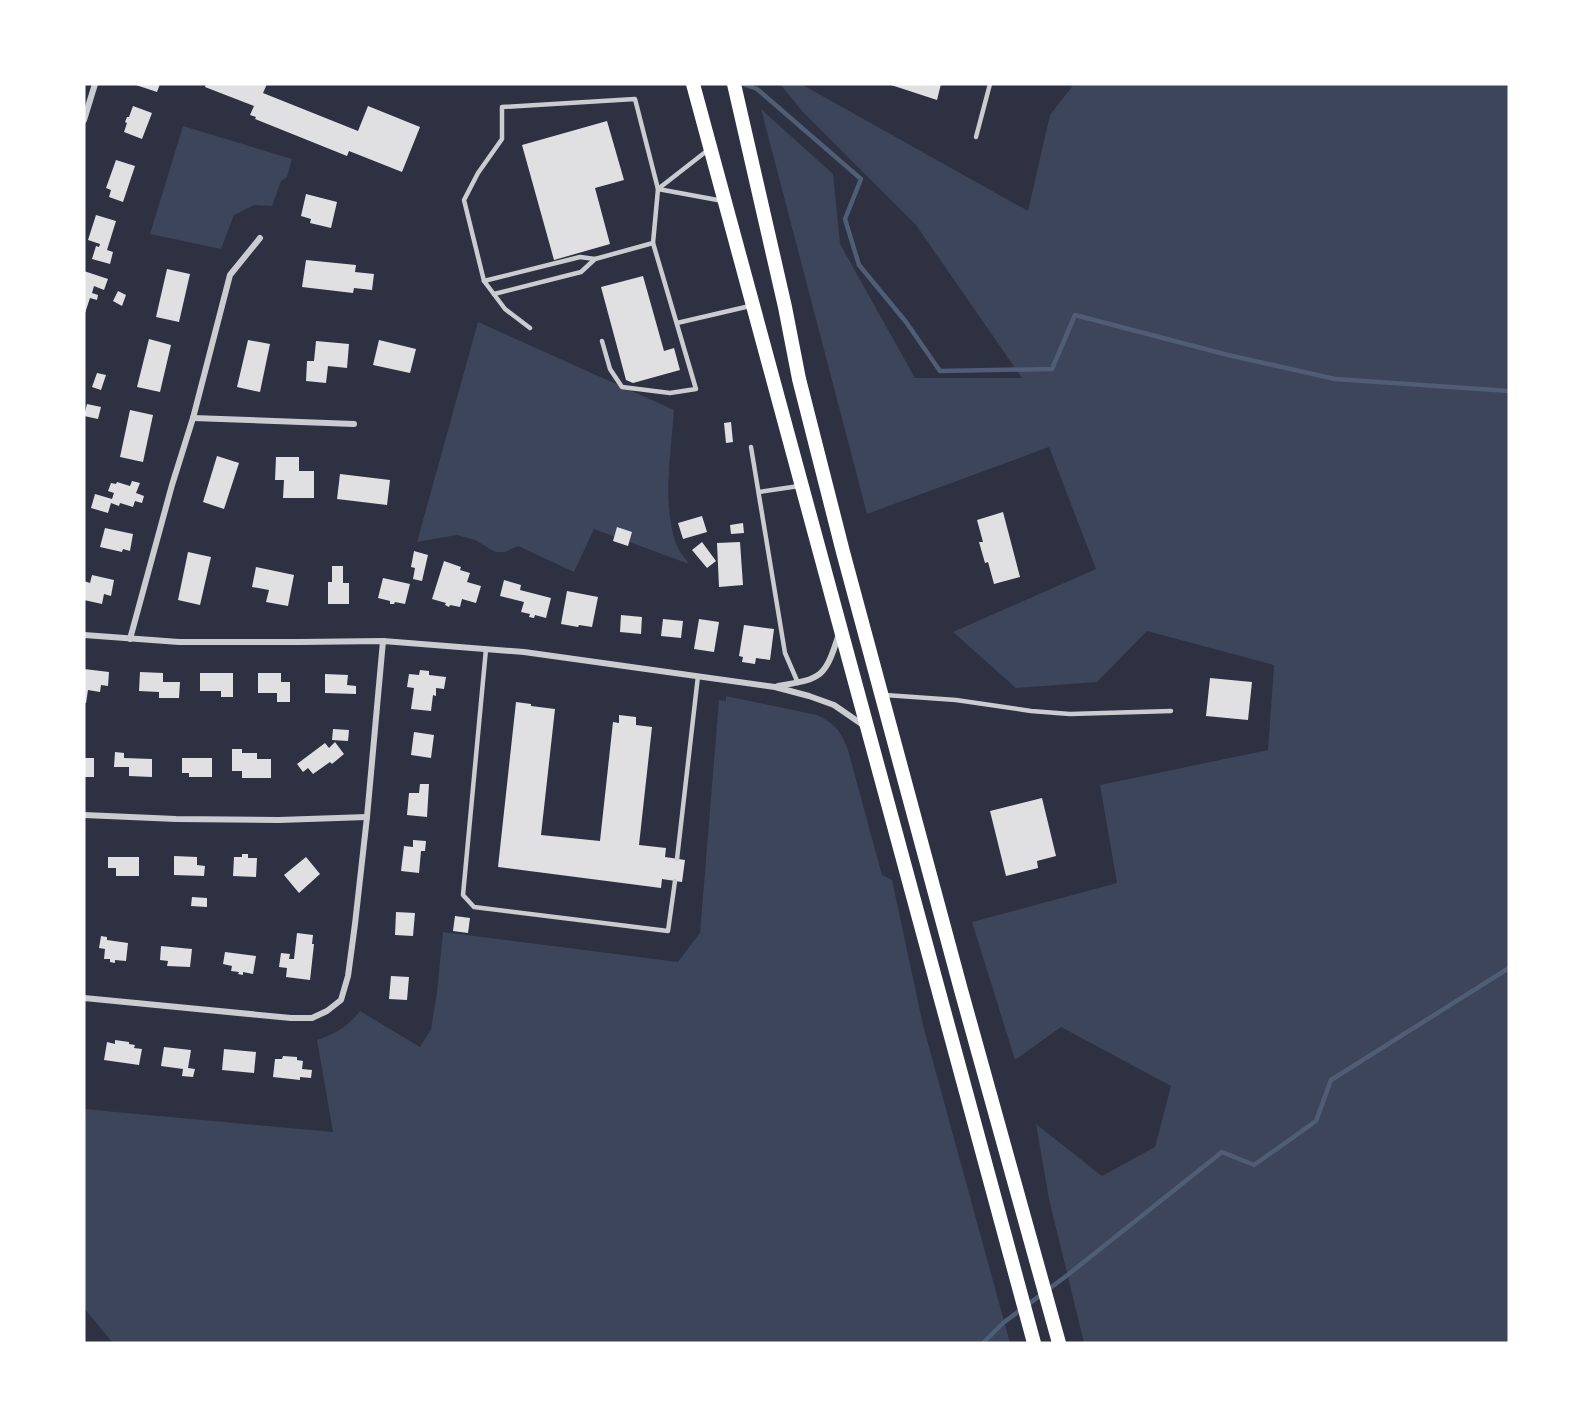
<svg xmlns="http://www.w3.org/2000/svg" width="1593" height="1427" font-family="'Sofia Sans Condensed',sans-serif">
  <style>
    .green { fill: #3c4559 }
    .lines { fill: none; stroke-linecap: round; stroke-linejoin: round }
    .stream { stroke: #4f5d75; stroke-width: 4.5 }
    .building { fill: #e0e0e3 }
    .service { stroke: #caccd0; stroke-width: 4.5 }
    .minor { stroke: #caccd0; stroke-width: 6 }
    .primary { stroke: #fff; stroke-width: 14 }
  </style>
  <rect width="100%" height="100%" fill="#2d3142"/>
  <g class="green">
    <path d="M780,84H801L1028,211L1050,115L1074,84H1509V1343H1084L1049,1199L1036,1124L1102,1176L1155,1147L1171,1086L1061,1027L1015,1060L972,922L1117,883L1100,785L1268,750L1274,665L1147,631L1097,682L1016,688L953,632L1096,569L1049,447L867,514L761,109L833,174L840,244L915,378H1022L916,225L803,112Z"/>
    <path d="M183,126L292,159L287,177L281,181L272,206L254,205L234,215L221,249L150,234Z"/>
    <path d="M478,322L674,410C671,454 662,502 676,544C679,551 685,558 689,564L594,529L574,572L518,546L505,552H495L475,540L457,535L417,542Z"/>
    <path d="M726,696L817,715C835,724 841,731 848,750L882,875L892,880L923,1025L1010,1343H113L84,1308V1109L333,1132L317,1040C337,1033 347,1027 360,1011L420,1047L431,1029L437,992L443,932L678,962L700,933L719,700L726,701Z"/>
  </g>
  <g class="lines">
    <g class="stream">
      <path d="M743,84L757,89L861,179L845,219L859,265L906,322L940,371L1052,369L1075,315L1228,355L1335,379L1509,391"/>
      <path d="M983,1343L1003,1323L1065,1277L1222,1152L1254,1165L1316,1121L1331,1080L1509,968"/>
    </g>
  </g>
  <g class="building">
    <path d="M133,84H160L157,92Z"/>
    <path d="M206,84H267L263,93L358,131L368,106L420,127L402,172L349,151L347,156L255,119L256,117L250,115L254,106L205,87Z"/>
    <path d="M888,84H941L937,100Z"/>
    <path d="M133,106L152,113L142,139L124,132L127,123L125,122L127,117H129Z"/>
    <path d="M607,121L624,180L595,188L610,244L554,260L522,145Z"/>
    <path d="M116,160L135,166L123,202L109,197L111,190L106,188Z"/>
    <path d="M306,194L337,202L331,228L310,223L311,219L301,216Z"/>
    <path d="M96,215L116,221L107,250L113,252L110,264L92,259L96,246L99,247L100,244L88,240Z"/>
    <path d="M306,260L356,265L355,272L374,274L372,290L354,288L353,293L302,287Z"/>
    <path d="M167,269L190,274L179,322L156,317Z"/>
    <path d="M84,271L108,279L104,290L94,286L92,293L98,295L97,300L90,298L84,316Z"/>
    <path d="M643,276L664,351L674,348L680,370L633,383L626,380L601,287Z"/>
    <path d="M118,291L126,295L122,306L113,301Z"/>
    <path d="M149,339L171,345L160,392L137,387Z"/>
    <path d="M248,340L270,344L260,392L237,387Z"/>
    <path d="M379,340L416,349L410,373L373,365Z"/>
    <path d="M316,341L349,344L347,368L328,366L326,383L306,381L307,361H314Z"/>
    <path d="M97,373L106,375L101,390L92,387Z"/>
    <path d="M87,404L101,407L98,419L84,416Z"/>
    <path d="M130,410L153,415L143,462L120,457Z"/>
    <path d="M731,422L733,442L726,443L724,423Z"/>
    <path d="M217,456L239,463L224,509L203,502Z"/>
    <path d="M276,457H299V471H314V498H283L284,480H275Z"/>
    <path d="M340,474L390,480L387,505L337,499Z"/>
    <path d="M132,481L140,483L136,493L144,496L142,503L135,501L133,507L120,503L119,506L111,503L108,513L91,508L95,494L112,499L114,493L108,491L111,483L116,484L117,482L130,486Z"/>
    <path d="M1003,512L1020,577L994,584L988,562L985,563L979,542H983L977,520Z"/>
    <path d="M702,516L707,532L683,539L678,523Z"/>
    <path d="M743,523L744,533L731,534L730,525Z"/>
    <path d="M617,527L632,532L628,546L613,541Z"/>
    <path d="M105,528L133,534L130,551L123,549L122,552L100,547Z"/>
    <path d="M702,542L716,561L707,568L692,550Z"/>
    <path d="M740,542L743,585L719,587L717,543Z"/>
    <path d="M414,551L428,555L422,581L413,579L415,568L411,567Z"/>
    <path d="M188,552L211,557L200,605L178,600Z"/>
    <path d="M444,561L461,567L460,570L470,573L467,582L481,586L476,603L462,599L460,607L450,605L449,607L445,605L446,603L432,599Z"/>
    <path d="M332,566H343V583H349V604H328V582H332Z"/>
    <path d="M256,567L294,575L288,606L266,602L269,590L252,587Z"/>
    <path d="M92,575L114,580L111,596L104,594L102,604L84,600V581L90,583Z"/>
    <path d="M383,578L410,584L405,604L395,602L394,604H390V601L378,598Z"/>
    <path d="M504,580L521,585L520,590L551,598L546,618L535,615L534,618L529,617L530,614L521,612L524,602L500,596Z"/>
    <path d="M567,591L598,597L592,627L579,625L578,627L561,624Z"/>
    <path d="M621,615L642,617L641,634L620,632Z"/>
    <path d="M663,619L683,621L681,638L661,636Z"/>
    <path d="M699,619L719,622L714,652L694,649Z"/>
    <path d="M744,625L774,629L770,660L756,658L755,664L742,662L743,657L739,656Z"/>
    <path d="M84,669L109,672L108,686L101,685L100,692L88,690L86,703H84Z"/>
    <path d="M420,670L429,671V675L446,677L444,689L436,688V696L433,695L431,711L411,709L414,688L407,687L409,674L419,675Z"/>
    <path d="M140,672L163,673V682H180L179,698H159V692L139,691Z"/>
    <path d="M200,673H233V697H221V691H200Z"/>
    <path d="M258,673H281V682H290V702H277V693H258Z"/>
    <path d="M325,674L348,675L347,685L356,686V694L325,693Z"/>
    <path d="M1210,678L1252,682L1248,720L1206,716Z"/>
    <path d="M516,702L531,704V706L555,709L541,835L600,841L613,722L619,723V715L636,717V725L652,727L639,845L666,848L665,857L685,860L682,882L662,879L661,888L498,867Z"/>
    <path d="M333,729L349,730L348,741L332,740Z"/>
    <path d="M414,732L434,735L431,758L411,755Z"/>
    <path d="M335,742L344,754L332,764L330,762L313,774L308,768L303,772L297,764L325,743L329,748Z"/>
    <path d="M232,749H242V753H257V759H271V778H242V771H232Z"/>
    <path d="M115,752L124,753V758L152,759V777L129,776V767H114Z"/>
    <rect x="84" y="758" width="10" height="19"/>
    <path d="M182,758H212V777H189V773H182Z"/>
    <path d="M420,784H429L427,817L407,815L409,793H419Z"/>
    <path d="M1042,798L1056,856L1037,861L1038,868L1006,876L990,811Z"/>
    <path d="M413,840L426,841L425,851H421L419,873L401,871L404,846L413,847Z"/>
    <path d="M242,854H248V858H257L256,877L233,876L234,857H242Z"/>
    <path d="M174,856L197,857V865L205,866L204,876L174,875Z"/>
    <path d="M108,857H139V876H116V868H108Z"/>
    <path d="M306,857L320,874L299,893L284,875Z"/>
    <path d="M192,897L207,898V907L191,906Z"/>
    <path d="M396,912L415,913L413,936L395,935Z"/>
    <path d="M455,916L470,918L468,933L453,931Z"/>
    <path d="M297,933L313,935L312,944H314L310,980L286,977L287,968L279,967L281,953L290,954L289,959H294Z"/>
    <path d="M101,936L107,937V940L128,943L126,961L115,960V963L110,962V959H104L105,949L99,948Z"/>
    <path d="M161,946L192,949L190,967L167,966L168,961L160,960Z"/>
    <path d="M225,952L256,956L253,974L243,972V975L238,974L239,972L231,971L232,966L223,964Z"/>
    <path d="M391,976L409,977L407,1000L389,999Z"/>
    <path d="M115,1040L129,1042V1044L135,1045L134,1048L142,1049L139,1065L104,1060L107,1042L115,1044Z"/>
    <path d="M164,1047L191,1050L188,1068L195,1069L193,1077L182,1076L183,1069L161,1066Z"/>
    <path d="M224,1049L256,1052L254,1073L222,1070Z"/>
    <path d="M283,1056L297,1057V1060L303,1061L302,1069L312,1070L311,1078L300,1077V1080L273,1077L275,1059H282Z"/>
  </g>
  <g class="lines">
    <g class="service">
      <path d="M976,137L990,84"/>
      <path d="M658,189L723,201"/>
      <path d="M658,189L708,150"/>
      <path d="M484,281L464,200L478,173L502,139V107L635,99L658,189L653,243L595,259L581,272L494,294"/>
      <path d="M677,323L750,306"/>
      <path d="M530,328L505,309L484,281L580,257L595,259"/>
      <path d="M602,341L610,369L622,387L670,393L696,389L653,243"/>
      <path d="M751,447L785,653L798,683"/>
      <path d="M759,492L799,486"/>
      <path d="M486,649L463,895L474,907L668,931L675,881"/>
      <path d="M885,695L956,700L1031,711L1070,714L1171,711"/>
      <path d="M677,859L698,676"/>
    </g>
    <g class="minor">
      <path d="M84,120L95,84"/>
      <path d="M193,418L354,424"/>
      <path d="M84,635L179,642H299L383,641L524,652L775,687L809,696L834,705L866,727"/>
      <path d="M130,639L172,485L193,418L230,275L260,238"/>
      <path d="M778,686C823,679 825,677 839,634"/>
      <path d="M84,815L176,819L279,820L367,817"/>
      <path d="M84,998L291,1018H312L327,1011L341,1000L348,976L355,924L367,817L383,641"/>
    </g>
    <g class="primary">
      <path d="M693,84L1034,1343"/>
      <path d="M734,84L785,307L799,379L843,552L961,990L1059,1343"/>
    </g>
  </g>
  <rect width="1593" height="1427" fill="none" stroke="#ffffff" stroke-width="171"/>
</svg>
